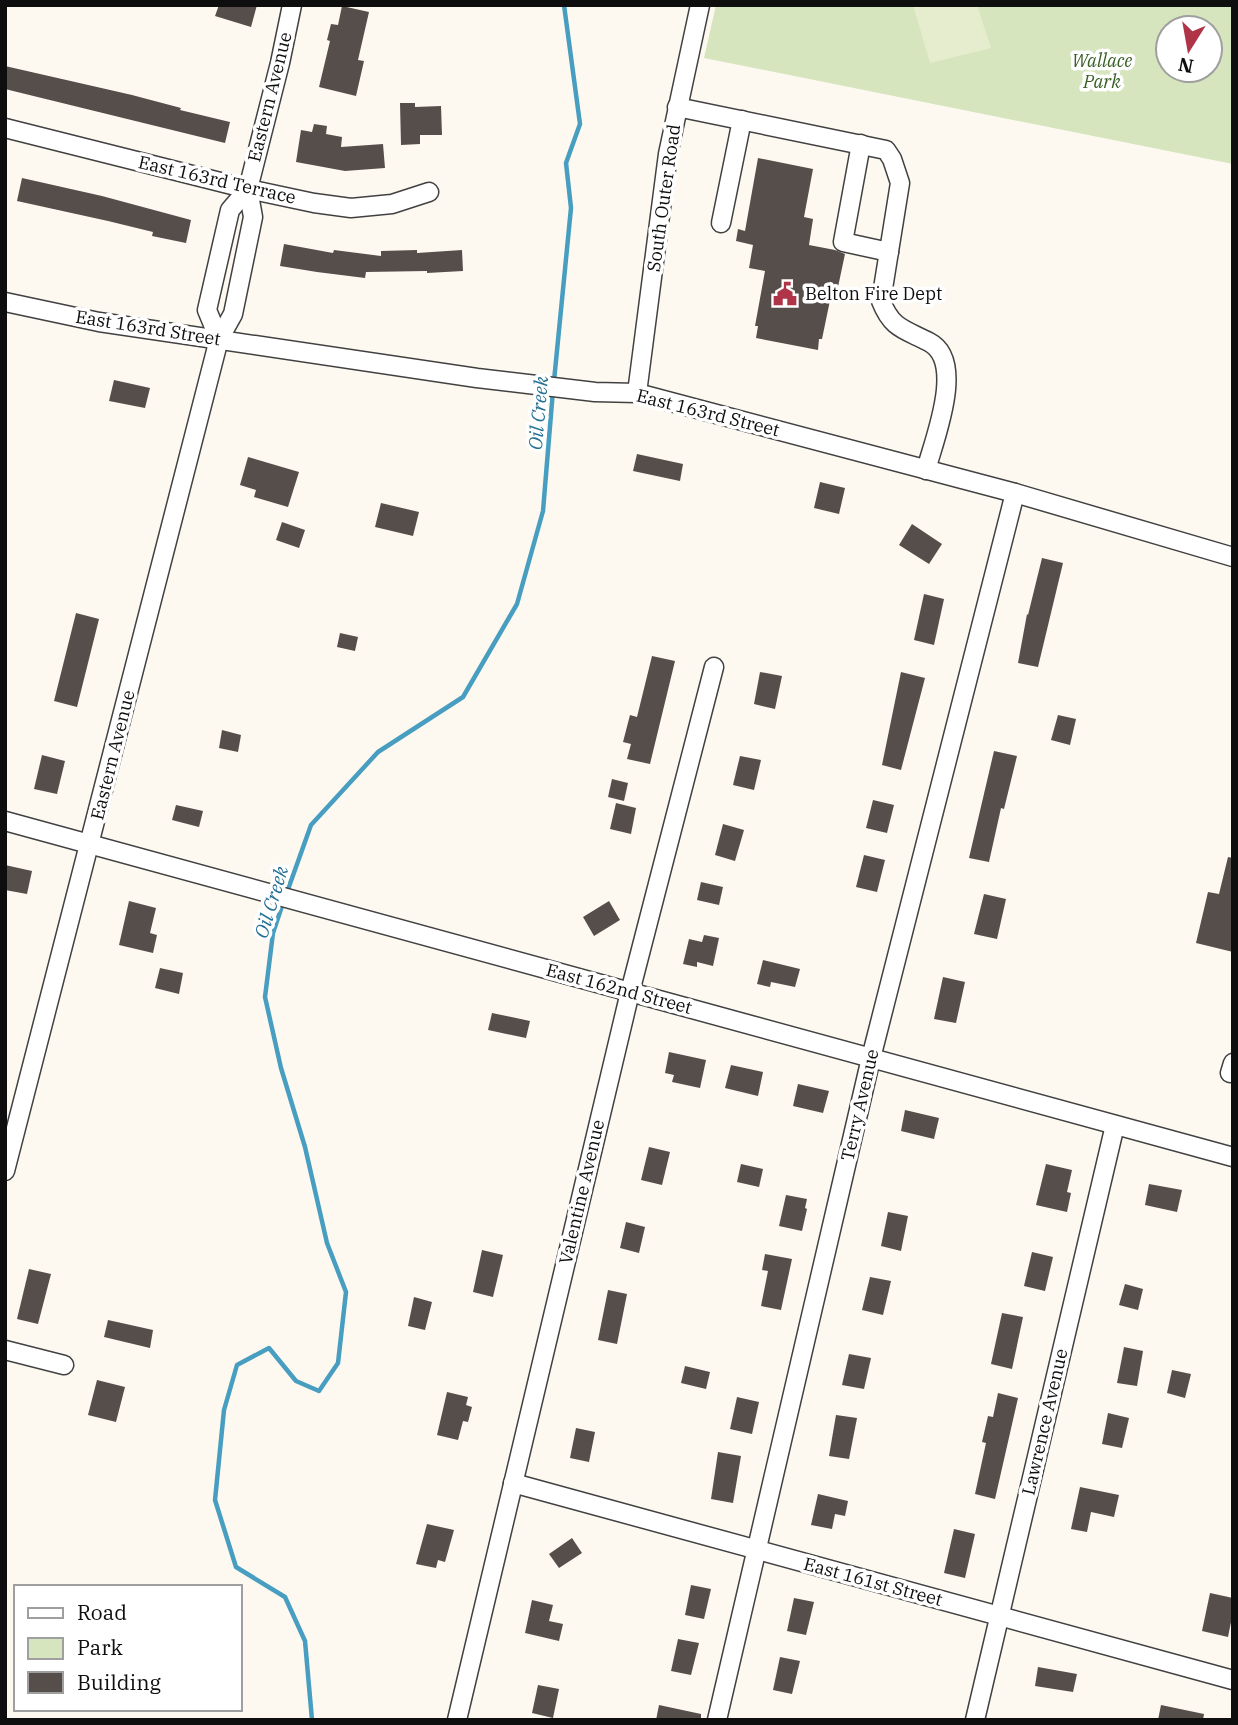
<svg xmlns="http://www.w3.org/2000/svg" width="1238" height="1725" font-family="'IBM Plex Serif',serif">
  <style>
    .green { fill: #d6e5bd; fill-rule: evenodd }
    .pitch { fill: #e6edce }
    .lines { fill: none; stroke-linecap: round; stroke-linejoin: round }
    .stream { stroke: #489ec0; stroke-width: 4.5 }
    .building { fill: #564e4b }
    .minor-casing { stroke: #414141; stroke-width: 21 }
    .minor { stroke: #fff; stroke-width: 18 }
    .labels { text-anchor: middle; stroke-width: 7; stroke-linejoin: round; paint-order: stroke }
    .park-label { font-size: 18px; font-style: italic; fill: #385f25; stroke: #fff }
    .street-label { font-size: 18px; fill: #0e0e0e; stroke: #fff }
    .poi-label { font-size: 18px; fill: #0e0e0e; stroke: #fff; text-anchor: start }
    .water-label { font-size: 19px; font-style: italic; fill: #237094; stroke: #fff }
  </style>
  <rect width="100%" height="100%" fill="#fdf9f0"/>
  <path class="green" d="M716,5H1233V164L704,58ZM1168,28H1210V70H1168Z"/>
  <path class="pitch" d="M913,5H977L991,48L930,63Z"/>
  <g class="lines">
    <g class="stream">
      <path d="M554,381L571,208L566,163L580,124L564,5"/>
      <path d="M286,895L311,825L378,752L463,697L517,604L543,511L553,390"/>
      <path d="M283,903L273,933L265,997L281,1068L305,1147L327,1243L346,1292L338,1363L319,1391L296,1381L269,1348L237,1365L224,1410L215,1500L236,1567L285,1597L305,1641L312,1720"/>
    </g>
  </g>
  <g class="building">
    <path d="M219,5H257L251,27L215,16Z"/>
    <path d="M342,6L369,12L358,60L364,61L356,96L319,87L330,41L327,40L331,24L338,25Z"/>
    <path d="M5,66L132,95L181,108L180,110L230,122L225,143L5,89Z"/>
    <path d="M400,103H415V107L441,106L442,135H420V144L401,145Z"/>
    <path d="M314,124L327,126L326,134L342,137L341,147L383,144L385,168L345,171L296,162L301,130L312,132Z"/>
    <path d="M758,158L813,169L804,217L813,219L809,245L835,250L845,254L838,287L833,286L822,339H819L818,350L756,338L758,326H755L765,271L749,268L753,245L736,241L738,229L745,231Z"/>
    <path d="M22,178L102,196L191,220L186,243L152,236L153,232L108,221L17,201Z"/>
    <path d="M284,244L333,253L334,250L381,256V251L417,250V253L462,250L463,271L427,273V271L366,272L365,278L317,272L280,266Z"/>
    <path d="M114,380L150,388L145,408L109,401Z"/>
    <path d="M637,454L683,464L680,481L633,471Z"/>
    <path d="M248,457L299,472L288,507L254,497L256,490L240,485Z"/>
    <path d="M820,482L845,488L839,514L814,508Z"/>
    <path d="M381,503L419,512L413,536L375,527Z"/>
    <path d="M282,522L305,530L299,548L276,540Z"/>
    <path d="M912,524L942,544L929,564L899,545Z"/>
    <path d="M1042,558L1063,563L1038,667L1018,663L1027,614L1028,615Z"/>
    <path d="M924,594L944,599L934,645L914,640Z"/>
    <path d="M76,613L99,619L77,707L54,701Z"/>
    <path d="M340,633L358,637L355,651L337,647Z"/>
    <path d="M652,656L675,661L650,764L627,759L631,744L623,742L630,715L637,717Z"/>
    <path d="M760,672L782,676L775,709L754,704Z"/>
    <path d="M901,672L925,678L901,770L882,765Z"/>
    <path d="M1058,715L1076,719L1070,745L1051,740Z"/>
    <path d="M222,730L241,735L238,752L219,748Z"/>
    <path d="M994,751L1017,756L1004,809L1001,808L989,862L969,858Z"/>
    <path d="M42,755L65,761L57,794L34,789Z"/>
    <path d="M740,756L761,760L754,790L733,785Z"/>
    <path d="M612,779L628,783L624,801L608,797Z"/>
    <path d="M873,800L894,805L887,833L866,828Z"/>
    <path d="M616,803L636,808L631,834L610,829Z"/>
    <path d="M176,805L203,811L199,827L172,820Z"/>
    <path d="M723,824L744,830L735,861L715,855Z"/>
    <path d="M864,855L885,860L877,892L856,887Z"/>
    <path d="M1228,857L1233,858V952L1196,943L1208,892L1219,894Z"/>
    <path d="M5,865L32,871L27,894L5,890Z"/>
    <path d="M701,882L723,887L719,905L697,900Z"/>
    <path d="M984,894L1006,899L997,939L974,934Z"/>
    <path d="M129,901L156,908L150,933L157,935L153,953L119,945Z"/>
    <path d="M609,901L620,920L594,936L583,917Z"/>
    <path d="M704,935L719,938L713,966L697,962V967L683,964L689,939L702,942Z"/>
    <path d="M763,960L800,969L795,987L771,982L770,987L757,984Z"/>
    <path d="M160,968L183,973L179,994L155,988Z"/>
    <path d="M943,977L965,982L956,1023L934,1019Z"/>
    <path d="M492,1013L530,1021L526,1038L488,1030Z"/>
    <path d="M669,1052L706,1060L700,1088L672,1082L674,1075L665,1073Z"/>
    <path d="M731,1065L763,1072L758,1096L725,1088Z"/>
    <path d="M798,1084L829,1091L823,1113L793,1106Z"/>
    <path d="M905,1110L939,1118L934,1139L901,1131Z"/>
    <path d="M649,1147L670,1152L662,1185L641,1180Z"/>
    <path d="M741,1164L763,1169L759,1187L737,1182Z"/>
    <path d="M1046,1164L1072,1170L1067,1192L1071,1193L1067,1212L1036,1205Z"/>
    <path d="M1149,1184L1182,1190L1177,1212L1145,1205Z"/>
    <path d="M786,1195L807,1199L805,1208L807,1209L802,1231L779,1226Z"/>
    <path d="M888,1212L908,1216L901,1251L881,1246Z"/>
    <path d="M626,1222L645,1227L639,1253L620,1248Z"/>
    <path d="M482,1250L503,1255L493,1297L473,1292Z"/>
    <path d="M1032,1252L1053,1257L1045,1291L1024,1286Z"/>
    <path d="M765,1254L792,1259L781,1310L761,1306L768,1271L762,1270Z"/>
    <path d="M29,1269L51,1274L38,1324L17,1319Z"/>
    <path d="M870,1277L891,1281L883,1315L862,1310Z"/>
    <path d="M1125,1284L1143,1289L1138,1310L1119,1305Z"/>
    <path d="M608,1290L627,1294L617,1344L598,1340Z"/>
    <path d="M414,1297L432,1302L425,1330L408,1326Z"/>
    <path d="M1002,1313L1023,1317L1012,1369L991,1364Z"/>
    <path d="M108,1320L153,1330L150,1348L104,1337Z"/>
    <path d="M1124,1347L1143,1351L1137,1386L1117,1383Z"/>
    <path d="M849,1354L871,1358L864,1389L842,1385Z"/>
    <path d="M685,1366L710,1372L706,1389L681,1383Z"/>
    <path d="M1172,1370L1191,1374L1185,1398L1167,1393Z"/>
    <path d="M97,1380L125,1387L116,1422L88,1415Z"/>
    <path d="M447,1392L468,1397L466,1405L472,1407L468,1422L463,1421L458,1440L437,1435Z"/>
    <path d="M998,1393L1018,1398L995,1499L975,1494L986,1443L982,1442L988,1416L993,1417Z"/>
    <path d="M737,1397L759,1402L752,1434L730,1429Z"/>
    <path d="M1108,1413L1129,1418L1122,1448L1102,1444Z"/>
    <path d="M836,1415L857,1418L849,1459L829,1456Z"/>
    <path d="M576,1428L595,1432L589,1462L570,1458Z"/>
    <path d="M718,1452L741,1456L733,1503L711,1499Z"/>
    <path d="M1080,1487L1119,1495L1114,1517L1091,1512L1087,1532L1071,1529Z"/>
    <path d="M818,1494L848,1501L845,1516L835,1514L832,1529L811,1525Z"/>
    <path d="M427,1524L454,1530L445,1562L438,1560L436,1568L416,1564Z"/>
    <path d="M954,1529L975,1534L965,1578L944,1573Z"/>
    <path d="M572,1538L582,1553L559,1568L549,1554Z"/>
    <path d="M691,1585L711,1589L704,1619L685,1615Z"/>
    <path d="M1210,1593L1233,1598V1612L1228,1637L1202,1631Z"/>
    <path d="M794,1598L814,1602L806,1635L787,1631Z"/>
    <path d="M532,1600L553,1605L549,1621L563,1624L559,1641L525,1633Z"/>
    <path d="M678,1639L699,1643L691,1675L671,1671Z"/>
    <path d="M780,1657L800,1661L792,1694L773,1690Z"/>
    <path d="M1038,1667L1077,1674L1073,1692L1035,1686Z"/>
    <path d="M538,1685L559,1689L553,1718L532,1713Z"/>
    <path d="M659,1705L701,1714V1720H656Z"/>
    <path d="M1161,1705L1204,1714L1203,1720H1158Z"/>
  </g>
  <g class="lines">
    <g class="minor-casing">
      <g id="minor">
        <path d="M677,107L886,150L892,159L900,183L881,301C892,329 904,329 929,342C966,361 934,440 926,470"/>
        <path d="M5,128L248,189L314,203L351,208L392,204L429,192"/>
        <path d="M861,144L843,242L889,252"/>
        <path d="M721,223L742,120"/>
        <path d="M5,302L99,322L477,378L595,392L637,393L1015,493L1233,557"/>
        <path d="M219,339L207,310L230,210L248,189"/>
        <path d="M637,393L668,154L700,5"/>
        <path d="M5,821L1233,1157"/>
        <path d="M1230,1073L1233,1063"/>
        <path d="M5,1171L219,339L233,314L253,217L248,189L280,63L292,5"/>
        <path d="M5,1350L64,1365"/>
        <path d="M513,1483L1233,1680"/>
        <path d="M457,1720L630,992L714,667"/>
        <path d="M717,1720L871,1058L1015,493"/>
        <path d="M975,1720L1115,1125"/>
      </g>
    </g>
    <use href="#minor" class="minor"/>
  </g>
  <defs>
    <g id="civic-bare" transform="scale(1.89)"><path d="M-.6-6.5H3V-4.5H.6V-3L4-1V1h2V6H-6V1h2V-1L-.6-3ZM-1.2 2.5V6h2.4V2.5Z" fill="#b03448" stroke="#fff" stroke-width="2.5" paint-order="stroke"/></g>
  </defs>
  <g fill-rule="evenodd">
    <use href="#civic-bare" x="785" y="294"/>
  </g>
  <g class="labels">
    <g class="park-label">
      <text x="1102" y="67">Wallace<tspan x="1102" dy="21">Park</tspan></text>
    </g>
    <g class="street-label">
      <text transform="translate(270 97) rotate(-76)" y="6">Eastern Avenue</text>
      <text transform="translate(217 180) rotate(13)" y="6">East 163rd Terrace</text>
      <text transform="translate(664 198) rotate(-82)" y="6">South Outer Road</text>
      <text transform="translate(148 328) rotate(9)" y="6">East 163rd Street</text>
      <text transform="translate(708 413) rotate(14)" y="6">East 163rd Street</text>
      <text transform="translate(113 755) rotate(-76)" y="6">Eastern Avenue</text>
      <text transform="translate(619 989) rotate(15)" y="6">East 162nd Street</text>
      <text transform="translate(860 1105) rotate(-77)" y="6">Terry Avenue</text>
      <text transform="translate(582 1192) rotate(-77)" y="6">Valentine Avenue</text>
      <text transform="translate(1045 1422) rotate(-77)" y="6">Lawrence Avenue</text>
      <text transform="translate(873 1582) rotate(15)" y="6">East 161st Street</text>
    </g>
    <g class="poi-label">
      <text x="805" y="300">Belton Fire Dept</text>
    </g>
    <g class="water-label">
      <text transform="translate(538 413) rotate(-85)" y="7">Oil Creek</text>
      <text transform="translate(271 902) rotate(-73)" y="7">Oil Creek</text>
    </g>
  </g>
  <rect width="1238" height="1725" fill="none" stroke="#0e0e0e" stroke-width="14"/>
  <rect x="14" y="1585" width="228" height="126" fill="#ffffff" stroke="#9f9f9f" stroke-width="2"/>
  <rect x="28" y="1608" width="35" height="10" fill="#ffffff" stroke="#9f9f9f" stroke-width="2"/>
  <text x="77" y="1620" font-size="21" fill="#0e0e0e">Road</text>
  <rect x="28" y="1638" width="35" height="21" fill="#d6e5bd" stroke="#9f9f9f" stroke-width="2"/>
  <text x="77" y="1655" font-size="21" fill="#0e0e0e">Park</text>
  <rect x="28" y="1672" width="35" height="21" fill="#564e4b" stroke="#9f9f9f" stroke-width="2"/>
  <text x="77" y="1690" font-size="21" fill="#0e0e0e">Building</text>
  <g transform="translate(1189 49) rotate(191)"><circle r="33" fill="#ffffff" stroke="#9f9f9f" stroke-width="2"/>
  <path d="M0-5L12 26L0 18L-12 26Z" fill="#b03448"/>
  <text y="-10" font-size="19" font-weight="bold" text-anchor="middle" fill="#0e0e0e">N</text>
  </g>
</svg>
